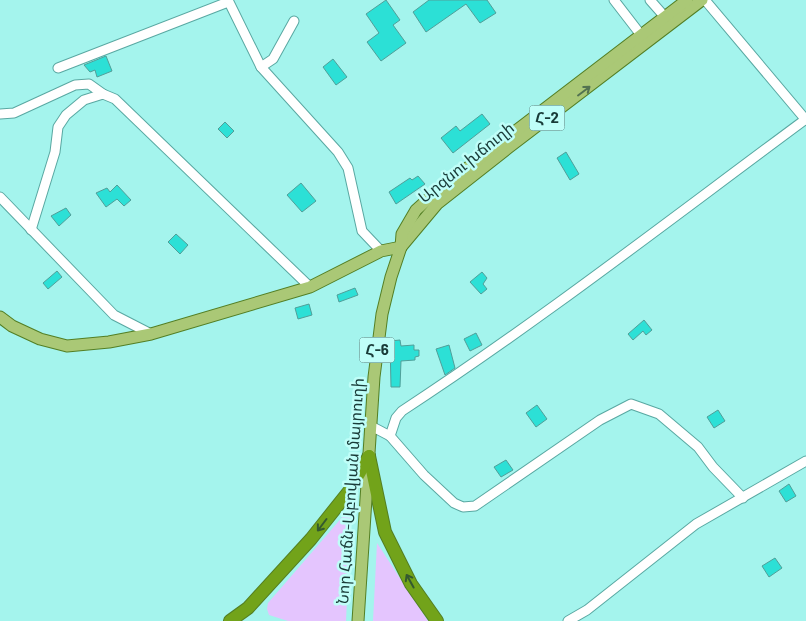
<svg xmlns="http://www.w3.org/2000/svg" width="806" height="621" font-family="Barlow,'Noto Sans Armenian',sans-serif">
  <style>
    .green { fill: #e4c5fe }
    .building { fill: #2ce0d6; stroke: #509f99 }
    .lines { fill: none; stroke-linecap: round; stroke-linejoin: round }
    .minor-casing { stroke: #59a8a2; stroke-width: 11 }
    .major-casing { stroke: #537f24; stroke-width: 13 }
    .highway-casing { stroke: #537f24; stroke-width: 14 }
    .minor { stroke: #fff; stroke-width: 9 }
    .major { stroke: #aac876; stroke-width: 11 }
    .highway { stroke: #72a31a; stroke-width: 12 }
    .oneway { stroke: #537351 }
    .oneway2 { stroke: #345a2f }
    .labels { text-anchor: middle; stroke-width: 5; stroke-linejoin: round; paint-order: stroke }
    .shield { fill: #bffef8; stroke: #4b7672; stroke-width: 1 }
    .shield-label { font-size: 15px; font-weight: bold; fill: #193b38 }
    .street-label { font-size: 16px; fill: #193b38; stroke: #bffef8 }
  </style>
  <rect width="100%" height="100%" fill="#a4f4ed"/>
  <g class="green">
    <path d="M351,507L346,621H288L269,615L267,609L268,603Z"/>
    <path d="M377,543L428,621H373Z"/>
  </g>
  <g class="building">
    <path d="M386,0L400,20L393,25L406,43L381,61L367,42L379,33L366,14Z"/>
    <path d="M429,0H487L496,13L480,23L466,4L426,32L413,12Z"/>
    <path d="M106,56L112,71L97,77L95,70L90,72L84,65Z"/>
    <path d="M333,59L347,77L336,85L323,67Z"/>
    <path d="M482,114L490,124L453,153L441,138L456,126L460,131Z"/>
    <path d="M225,122L234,131L227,138L218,129Z"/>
    <path d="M566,152L579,174L570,180L557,158Z"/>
    <path d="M418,176L425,184L396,204L389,192L410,178L412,180Z"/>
    <path d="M301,183L316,201L302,212L287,195Z"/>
    <path d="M117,185L131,200L124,206L117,199L106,207L96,193L107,188L110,192Z"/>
    <path d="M66,208L71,215L59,226L51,216Z"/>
    <path d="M176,234L188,245L180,254L168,242Z"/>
    <path d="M57,271L62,277L48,289L43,283Z"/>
    <path d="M482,272L487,278L483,284L487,289L481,294L470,282Z"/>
    <path d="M355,288L358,295L339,302L337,295Z"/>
    <path d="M309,304L312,315L298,319L295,308Z"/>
    <path d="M644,320L652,330L646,335L643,331L633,340L628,334Z"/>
    <path d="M476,333L482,345L470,351L464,339Z"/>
    <path d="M400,340L401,346L414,345V350H419V356L415,357V360L401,361L400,387H391L390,341Z"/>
    <path d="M449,345L455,368L445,375L436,349Z"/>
    <path d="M537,405L547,419L536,427L526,413Z"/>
    <path d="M718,410L725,421L714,428L707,417Z"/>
    <path d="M506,460L513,470L501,477L494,467Z"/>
    <path d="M789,484L796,496L786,502L779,491Z"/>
    <path d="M775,558L782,568L769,577L762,566Z"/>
  </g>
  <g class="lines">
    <g class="minor-casing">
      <g id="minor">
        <path d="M228,0L261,67L338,152L348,168L362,231L381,251"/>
        <path d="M614,0L641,35"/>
        <path d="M650,0L665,17"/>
        <path d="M705,0L806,120"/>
        <path d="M261,67L273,59L294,21"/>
        <path d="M58,68L228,2"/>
        <path d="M0,114L14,113L75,85L89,84L103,94"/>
        <path d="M0,197L114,315L151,334"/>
        <path d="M31,230L55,152L58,127L66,115L84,100L103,94L115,99L310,287"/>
        <path d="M371,426L390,436L424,475L454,503L463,507L475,506L600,420L631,404L659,414L698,447L713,467L743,498"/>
        <path d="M390,436L396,418L402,411C541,320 672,218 806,119"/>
        <path d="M568,621L587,610L696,524L806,461"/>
      </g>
    </g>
    <g class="major-casing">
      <g id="major">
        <path d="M401,247L437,204L508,148L702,0"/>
        <path d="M0,317L12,326L40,339L67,346L109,342L151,334L310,287L381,251L401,247"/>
        <path d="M358,621L374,377L382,314L391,277L401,247L402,234L416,210L436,192L687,0"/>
      </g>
    </g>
    <g class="highway-casing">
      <g id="highway">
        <path d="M369,456L385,532L411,584L437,621"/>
        <path d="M230,621L248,608L311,539L350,490L369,456"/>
      </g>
    </g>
    <use href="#minor" class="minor"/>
    <use href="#major" class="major"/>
    <use href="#highway" class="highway"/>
  </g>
  <defs><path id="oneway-shaft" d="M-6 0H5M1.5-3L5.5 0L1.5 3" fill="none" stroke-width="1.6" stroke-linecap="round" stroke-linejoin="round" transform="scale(1.25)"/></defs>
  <use class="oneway" href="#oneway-shaft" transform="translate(584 91) rotate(-37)"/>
  <g class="oneway2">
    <use href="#oneway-shaft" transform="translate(322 525) rotate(127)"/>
    <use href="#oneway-shaft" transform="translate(410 581) rotate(-119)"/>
  </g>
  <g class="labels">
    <g class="shield">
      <rect x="529.5" y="105.5" width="35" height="25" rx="4"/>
      <rect x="359.5" y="337.5" width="35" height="25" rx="4"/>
    </g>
    <g class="shield-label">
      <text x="547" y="123">Հ-2</text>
      <text x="377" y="355">Հ-6</text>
    </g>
    <g class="street-label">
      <text transform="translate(466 162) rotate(-39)" y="6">Արզնու խճուղի</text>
      <text transform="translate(350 491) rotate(-86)" y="6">Նոր Հաճն-Աբովյան մայրուղի</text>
    </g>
  </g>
</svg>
